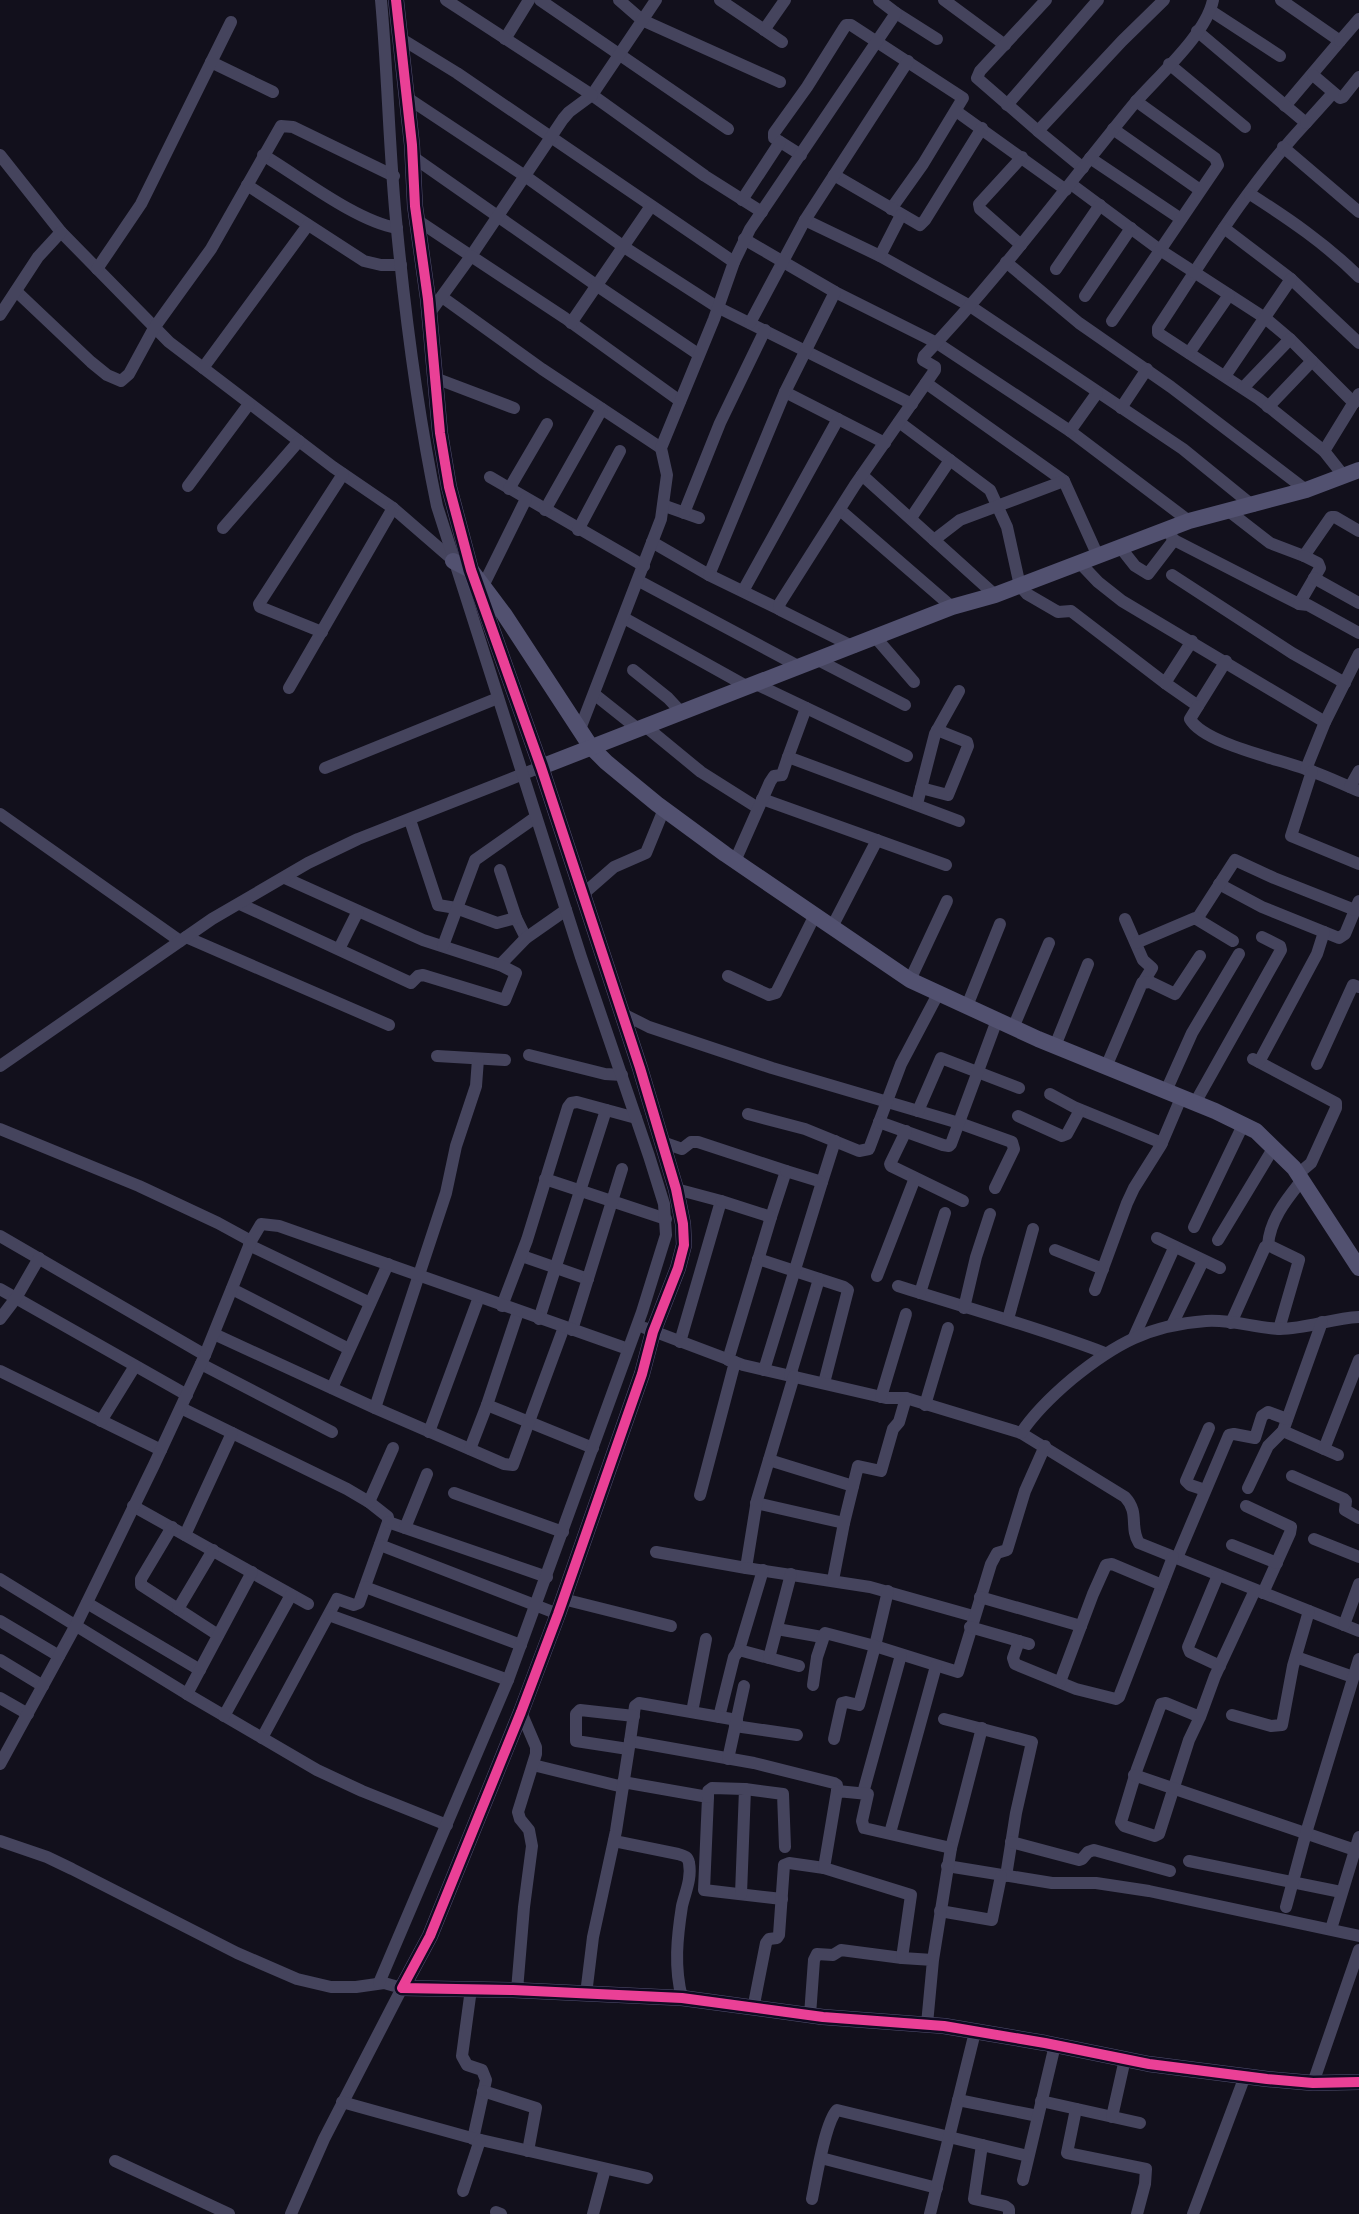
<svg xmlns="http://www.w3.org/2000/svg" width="1359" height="2214" font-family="'IBM Plex Sans',sans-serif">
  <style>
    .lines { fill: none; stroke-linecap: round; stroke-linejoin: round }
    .street { stroke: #45445d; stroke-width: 12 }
    .secondary { stroke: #525170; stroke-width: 16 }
    .cycleway-casing { stroke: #0f0b21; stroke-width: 15 }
    .cycleway { stroke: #ea4096; stroke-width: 10 }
  </style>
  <rect width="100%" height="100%" fill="#12101c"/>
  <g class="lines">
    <g class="street">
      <path d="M540,0L728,129"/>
      <path d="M619,0L642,20L780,82"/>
      <path d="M656,0L592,95L705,176L762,212"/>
      <path d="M720,0L782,42"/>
      <path d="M944,0L1005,45"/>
      <path d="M1281,0L1340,41L1285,106"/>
      <path d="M1211,11L1280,56"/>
      <path d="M896,13L937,39"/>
      <path d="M764,30L785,0"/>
      <path d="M1197,31L1306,123C1249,184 1204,258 1158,328V333L1259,399L1324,451"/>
      <path d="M400,38L457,73L734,262"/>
      <path d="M505,39L529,0"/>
      <path d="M1340,41L1359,19"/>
      <path d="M211,62L273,92"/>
      <path d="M1169,64L1245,127"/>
      <path d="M1313,75L1340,98L1343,97L1359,77"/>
      <path d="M406,97L525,176L624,247L717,307L912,404"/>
      <path d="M1007,105L1098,0"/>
      <path d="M956,111L1066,190"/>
      <path d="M1306,123L1333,93"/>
      <path d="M1113,129L1200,190"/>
      <path d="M1038,131L977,78L980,71L1046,0"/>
      <path d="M1283,147L1359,212"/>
      <path d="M0,155L61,232L169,342L333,467L393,508L453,560"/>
      <path d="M263,155C300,177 356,221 397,228"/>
      <path d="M801,155L774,138V133L807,87L844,28L846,25H851L963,98L923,164L891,209"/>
      <path d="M413,157L593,283L698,354"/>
      <path d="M1090,158L1181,219"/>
      <path d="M1083,168L1038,131L1122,41L1164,0"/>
      <path d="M834,175L920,225L925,220L982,128"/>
      <path d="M1071,184L1160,250L1265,318L1290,339L1354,403"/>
      <path d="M247,185L364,261L381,265H401"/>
      <path d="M1250,194C1289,219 1326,244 1359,277"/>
      <path d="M742,200L780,142"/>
      <path d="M417,220L471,256L563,119L569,112L592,95L446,0"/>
      <path d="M805,220L880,256L970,306L1183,449L1253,506"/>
      <path d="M1224,228L1291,279L1359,343"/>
      <path d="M744,239L835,292L937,343L1070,431L1189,521"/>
      <path d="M1021,245L980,209L979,204L1022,157"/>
      <path d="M880,256L901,215"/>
      <path d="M1006,262L1079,323L1171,387L1306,490"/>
      <path d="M97,269L141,204L231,22"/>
      <path d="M1056,269L1100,205"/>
      <path d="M16,291L91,362L107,375L121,381L129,374L154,328L211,249L281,126L293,127L394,176"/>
      <path d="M1085,296L1131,228"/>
      <path d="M442,297L542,369L661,448"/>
      <path d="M429,314L471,256L565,318L680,401"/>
      <path d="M0,315L38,257L61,232"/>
      <path d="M1112,321L1218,165L1215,158L1136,101"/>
      <path d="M571,323L651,206"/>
      <path d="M750,323L805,220L908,61"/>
      <path d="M1189,353L1229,295"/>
      <path d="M203,368L308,225"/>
      <path d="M1225,376L1291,279"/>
      <path d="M435,378L514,408"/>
      <path d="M926,383L1064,481L1097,554"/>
      <path d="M1243,388L1290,339"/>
      <path d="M785,392L885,443"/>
      <path d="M1268,407L1312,361"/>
      <path d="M1121,408L1147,369"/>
      <path d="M899,422L990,490L1007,527L1020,586L1027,594L1058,612L1071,611L1165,683L1192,641"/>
      <path d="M1070,431L1097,393"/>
      <path d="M862,475L995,595"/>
      <path d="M1343,475L1324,451L1359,394"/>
      <path d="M490,477L644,566"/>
      <path d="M188,486L249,404"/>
      <path d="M509,489L547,424"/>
      <path d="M665,506L699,518"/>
      <path d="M545,510L602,409"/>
      <path d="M840,510L952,607"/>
      <path d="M1230,512L1270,543L1304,556L1331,517H1335L1359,531"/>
      <path d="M684,513L720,423L765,330"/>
      <path d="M911,518L950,460"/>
      <path d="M223,528L299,441"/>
      <path d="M578,530L620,451"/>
      <path d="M934,540L960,520L1064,481"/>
      <path d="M1174,540L1299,604L1320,568L1318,563L1304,556"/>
      <path d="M652,542L709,575L785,392L835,292"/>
      <path d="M1120,547L1135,566L1148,574L1174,540L1169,533"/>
      <path d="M1079,562L1098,582L1122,601L1325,722"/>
      <path d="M709,575L779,609"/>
      <path d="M1172,575L1292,653L1345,683"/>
      <path d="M1314,578L1359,603"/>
      <path d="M639,581L800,667"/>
      <path d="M483,586L526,499"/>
      <path d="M743,591L838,419"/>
      <path d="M1299,604L1308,605L1359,633"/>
      <path d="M624,618L748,687"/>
      <path d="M322,632L260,607L259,604L343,474"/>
      <path d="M876,638L914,682"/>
      <path d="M854,647L782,611L779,609L780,603L855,485L935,370V367L923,360L924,356C1000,277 1064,189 1133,105C1157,77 1206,35 1213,0"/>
      <path d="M818,660L905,705"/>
      <path d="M633,670L668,698L681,712"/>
      <path d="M1165,683L1198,706L1226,661"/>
      <path d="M756,684L907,756"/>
      <path d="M289,688L393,508"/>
      <path d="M594,694L638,729"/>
      <path d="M1198,706L1190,719C1204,744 1280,759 1308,770C1326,776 1342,784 1359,791"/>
      <path d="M806,708L788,757L959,821"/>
      <path d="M645,726L701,772L758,808"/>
      <path d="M580,729L661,519L667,475L661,448L714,319L734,262L750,229L896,13L879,0"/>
      <path d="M325,768L498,698"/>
      <path d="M1306,769L1325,722L1359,654"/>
      <path d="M1312,771L1291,836L1359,864"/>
      <path d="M1350,787L1359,771"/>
      <path d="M921,788L948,795L968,746L967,742L937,730"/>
      <path d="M762,799L946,865"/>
      <path d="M917,804L935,734L959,691"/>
      <path d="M0,814L180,941"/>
      <path d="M410,820L438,905L456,908L497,923L516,918L526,938"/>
      <path d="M735,861L770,782L774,776L782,775L788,757"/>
      <path d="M500,870L516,918"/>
      <path d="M285,878L423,940L500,965L526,938L566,910"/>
      <path d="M1219,884L1262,907L1339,938L1345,934L1355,910"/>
      <path d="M582,895L614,867L646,853L664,809"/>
      <path d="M240,904L411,983L418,976L423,975L505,1000L516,973L500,965"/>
      <path d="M1125,919L1143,960L1152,968L1144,981"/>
      <path d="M1197,919L1235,860L1274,878L1355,910L1359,901"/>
      <path d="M832,927L877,840"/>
      <path d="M186,937L389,1025"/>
      <path d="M1136,943L1195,918L1233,941"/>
      <path d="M443,946L475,860L536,817"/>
      <path d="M339,949L358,911"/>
      <path d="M728,976L769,995L776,993L815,915"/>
      <path d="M910,980L947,901"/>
      <path d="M967,1006L1000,924"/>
      <path d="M621,1013L649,1027L772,1068L959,1123L1012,1142L1014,1149L995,1188"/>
      <path d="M1013,1028L1049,943"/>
      <path d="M1055,1046L1088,964"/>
      <path d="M529,1055L605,1074L622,1075"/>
      <path d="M437,1056L505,1060"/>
      <path d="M1253,1059L1336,1103V1108L1311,1163L1298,1174"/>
      <path d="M1259,1062L1317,954L1324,932"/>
      <path d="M1317,1064L1353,985L1359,987"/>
      <path d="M0,1066L212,919L308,863L358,839L541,767"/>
      <path d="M1106,1067L1142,983L1150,982L1175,994L1200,956"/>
      <path d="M1166,1091L1192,1033L1239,954"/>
      <path d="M1050,1094L1074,1107L1162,1143"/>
      <path d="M1195,1103L1281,950L1280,946L1262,937"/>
      <path d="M918,1111L941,1058L1019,1088"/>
      <path d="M748,1114L805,1129L859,1151L869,1149L901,1064L938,994"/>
      <path d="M1018,1116L1062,1136L1067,1134L1080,1110"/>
      <path d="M879,1122L943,1145L949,1146L951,1144L997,1020"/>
      <path d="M0,1129L139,1186L218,1223L251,1241"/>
      <path d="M906,1131L890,1164L891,1166L963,1201"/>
      <path d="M662,1142L682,1149L691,1142H698L786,1171L771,1217"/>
      <path d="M545,1179L666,1219"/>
      <path d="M822,1182L835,1141"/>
      <path d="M676,1189L721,1201L680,1342"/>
      <path d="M721,1201L771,1217L728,1360"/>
      <path d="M1194,1227L1243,1125"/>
      <path d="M0,1236L205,1355"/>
      <path d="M1157,1238L1220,1268"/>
      <path d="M1218,1240L1274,1147"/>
      <path d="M249,1245L370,1303"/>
      <path d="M1268,1245C1270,1219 1287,1199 1302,1180"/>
      <path d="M1055,1250L1103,1269"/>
      <path d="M522,1256L588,1279"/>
      <path d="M758,1259L844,1287L848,1290L824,1383"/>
      <path d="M877,1276L915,1178"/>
      <path d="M898,1286C967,1308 1037,1327 1105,1353"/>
      <path d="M0,1289L187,1395"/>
      <path d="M232,1289L349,1349"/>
      <path d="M1095,1290L1127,1203L1134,1188L1161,1145L1181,1098"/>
      <path d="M920,1293L945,1213"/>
      <path d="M502,1306L527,1240L568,1107L571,1103L577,1102L636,1118"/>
      <path d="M964,1308L976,1257L990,1214"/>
      <path d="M518,1312L487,1405L593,1448"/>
      <path d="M0,1319L16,1298L39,1258"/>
      <path d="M539,1319L606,1110"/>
      <path d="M1008,1319L1033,1229"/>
      <path d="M1231,1323L1265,1247L1268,1245L1299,1260L1279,1329"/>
      <path d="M1172,1325L1203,1261"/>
      <path d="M645,1328L743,1365L886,1398H906L1021,1433L1125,1497C1140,1513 1129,1527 1139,1543L1359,1631"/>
      <path d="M572,1330L622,1169"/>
      <path d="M214,1334L375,1408L504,1464L513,1465L564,1327"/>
      <path d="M1134,1337L1174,1248"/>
      <path d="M201,1364L332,1432"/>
      <path d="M764,1370L822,1182L786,1171"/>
      <path d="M0,1371L161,1450"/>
      <path d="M790,1376L819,1279"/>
      <path d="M332,1388L388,1264"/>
      <path d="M881,1397L906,1314"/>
      <path d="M925,1405L948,1328"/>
      <path d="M181,1408L347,1489L369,1502L388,1517V1522L359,1603L354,1605L337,1599L262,1738"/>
      <path d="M375,1408L446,1193L456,1146L476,1086L478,1059"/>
      <path d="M101,1421L135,1366"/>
      <path d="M1283,1431L1338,1455"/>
      <path d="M429,1432L479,1297"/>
      <path d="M1021,1433C1035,1412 1053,1395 1072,1379C1115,1344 1149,1325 1206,1321C1231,1319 1255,1328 1280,1329C1307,1329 1332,1318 1359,1317"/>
      <path d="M470,1449L487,1405"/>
      <path d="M1324,1449L1359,1360"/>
      <path d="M769,1460L853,1486"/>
      <path d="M1292,1476L1344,1499L1346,1501L1345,1510L1359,1518"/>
      <path d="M1248,1488L1268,1446L1283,1431L1322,1322"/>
      <path d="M1205,1490L1190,1485L1186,1481L1209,1428"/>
      <path d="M454,1493L563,1532"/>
      <path d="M700,1495L735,1362"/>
      <path d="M369,1502L393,1448"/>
      <path d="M756,1503L844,1523"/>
      <path d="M133,1506L308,1604"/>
      <path d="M1246,1506L1291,1527L1290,1533L1263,1593"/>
      <path d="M388,1522L547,1577"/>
      <path d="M172,1527L141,1579V1585L218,1635"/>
      <path d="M405,1528L427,1474"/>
      <path d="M185,1535L232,1433"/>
      <path d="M1314,1539L1359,1557"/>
      <path d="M380,1545L558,1614"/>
      <path d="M1232,1545L1277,1563"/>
      <path d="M656,1552L746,1568L757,1500L794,1376"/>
      <path d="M1177,1558L1229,1435L1234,1434L1255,1438L1262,1416L1268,1412L1287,1419"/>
      <path d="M746,1568L870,1587L973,1616"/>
      <path d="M763,1570L739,1650L799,1666"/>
      <path d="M1218,1575L1188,1647L1190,1652L1220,1666"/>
      <path d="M0,1579L187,1694L317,1770L362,1791L447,1825"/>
      <path d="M833,1580L844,1523L858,1466L881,1471L893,1429L899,1422L906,1398"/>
      <path d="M365,1587L521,1645"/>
      <path d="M888,1591L875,1646L958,1672L991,1564L997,1553L1007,1550L1025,1491L1045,1446"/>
      <path d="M980,1597L1081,1626"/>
      <path d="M563,1599L671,1626"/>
      <path d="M87,1603L200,1670"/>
      <path d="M178,1609L213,1550"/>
      <path d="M329,1615L508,1680"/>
      <path d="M0,1621L59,1656"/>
      <path d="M1344,1625L1359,1584"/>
      <path d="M970,1627L1029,1644"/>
      <path d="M777,1629L822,1637"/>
      <path d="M1019,1641L1013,1658L1015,1664L1076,1689L1116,1699L1119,1697L1173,1557"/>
      <path d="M1296,1657L1353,1677"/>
      <path d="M769,1658L791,1574"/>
      <path d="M0,1660L43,1686"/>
      <path d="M1060,1682L1093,1594L1106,1565L1112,1564L1162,1585"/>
      <path d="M813,1685L817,1657L825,1633L875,1646L859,1705L846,1702L842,1703L834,1739"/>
      <path d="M187,1694L252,1572"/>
      <path d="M0,1698L28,1714"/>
      <path d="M692,1712L706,1639"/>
      <path d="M1232,1715L1271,1726L1282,1725L1293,1666L1309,1611"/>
      <path d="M224,1716L291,1595"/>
      <path d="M719,1717L734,1657L739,1650"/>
      <path d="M1200,1717L1166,1703L1161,1704L1137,1769L1121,1822L1124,1826L1155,1836L1159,1834L1189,1740L1199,1719L1200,1717L1215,1676L1255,1590"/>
      <path d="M944,1719L1032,1742L1016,1813L1006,1876"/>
      <path d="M737,1720L639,1703L635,1706L630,1741L754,1763L834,1783L837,1785V1791"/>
      <path d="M735,1726L797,1735"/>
      <path d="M628,1749L576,1741V1714L580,1710L634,1716"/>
      <path d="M728,1759L744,1686"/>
      <path d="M0,1764L76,1625L154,1465L205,1355L251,1241L261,1224L279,1226L628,1349"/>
      <path d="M533,1765L623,1787"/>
      <path d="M1134,1775L1355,1850"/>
      <path d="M623,1782L708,1797L704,1890L782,1899"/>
      <path d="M745,1789L783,1794L785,1847"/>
      <path d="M863,1793L901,1655"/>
      <path d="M708,1797V1791L712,1788L745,1789L741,1894"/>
      <path d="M890,1833L936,1666"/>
      <path d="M0,1841L47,1857L72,1869L237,1953L297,1979L331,1987H356L384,1983L402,1988L324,2139L291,2214"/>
      <path d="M614,1841L678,1854C685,1856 688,1857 689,1863C692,1878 685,1893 682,1906C677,1938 674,1967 682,1998"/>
      <path d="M1011,1842L1079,1860L1082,1859L1088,1852L1094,1850L1170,1871"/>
      <path d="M951,1848L982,1728"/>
      <path d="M1189,1861L1341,1892"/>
      <path d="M947,1866L1052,1883H1096L1149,1891L1359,1936"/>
      <path d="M1286,1907L1306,1833L1359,1659"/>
      <path d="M940,1911L992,1920L1001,1876"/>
      <path d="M1331,1929L1359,1837"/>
      <path d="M379,1983L508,1680L642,1312L666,1235L664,1204L649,1156L581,957L437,506C418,415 406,322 397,230C389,154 388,76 381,0"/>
      <path d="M471,1989L462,2056L467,2065L482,2070L486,2080L473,2139"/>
      <path d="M517,1990L524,1907L532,1846L529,1830L520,1819L518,1812L536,1754V1747L521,1712"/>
      <path d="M586,1994L593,1937L616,1831L630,1741"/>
      <path d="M753,2009L766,1943L769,1939L777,1938L779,1935L784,1865L789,1863L824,1868"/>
      <path d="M810,2015L814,1960L817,1954L833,1955L841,1950L902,1958"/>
      <path d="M927,2024L933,1960L902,1958L911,1895L824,1868L837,1791L868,1794L862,1821L864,1828L951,1848L933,1960"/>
      <path d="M1313,2083L1359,1950"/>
      <path d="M483,2091L536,2108L528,2151"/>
      <path d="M958,2100L1038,2116"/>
      <path d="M1041,2101L1140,2123"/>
      <path d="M342,2102L468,2137L647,2178"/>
      <path d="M1076,2109L1067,2153L1146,2169L1145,2184L1137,2214"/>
      <path d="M1112,2117L1125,2059"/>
      <path d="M982,2145L974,2199L1005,2206L1009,2209V2214"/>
      <path d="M821,2158L937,2188"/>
      <path d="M115,2161L229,2214"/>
      <path d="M1023,2180L1055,2045"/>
      <path d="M463,2191L480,2140"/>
      <path d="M812,2199C816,2180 825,2122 837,2110L1028,2156"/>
      <path d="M496,2212L501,2214"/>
      <path d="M593,2214L605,2169"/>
      <path d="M930,2214L975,2032"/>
      <path d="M1193,2214L1245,2076"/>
    </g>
    <g class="secondary">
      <path d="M396,0L412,145L415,206L428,299L440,433L449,487L471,570L541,767L640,1068L676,1189L683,1224L684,1245L678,1268L653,1332L642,1374L558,1614L521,1712L430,1936L402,1988L513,1990L682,1998L823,2017L944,2026L1045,2043L1149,2064L1267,2079L1313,2083L1359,2082"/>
      <path d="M453,561L471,570L504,614L591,747L606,762L657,804L725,854L910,980L1038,1039L1215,1111L1256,1131L1294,1168L1359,1268"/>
      <path d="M541,767L952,607L995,595L1189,521L1306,490L1359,470"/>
    </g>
    <g class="cycleway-casing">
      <path id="cycleway" d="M396,0L412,145L415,206L428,299L440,433L449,487L471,570L541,767L640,1068L676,1189L683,1224L684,1245L678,1268L653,1332L642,1374L558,1614L521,1712L430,1936L402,1988L513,1990L682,1998L823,2017L944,2026L1045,2043L1149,2064L1267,2079L1313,2083L1359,2082"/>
    </g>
    <use href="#cycleway" class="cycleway"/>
  </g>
</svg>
